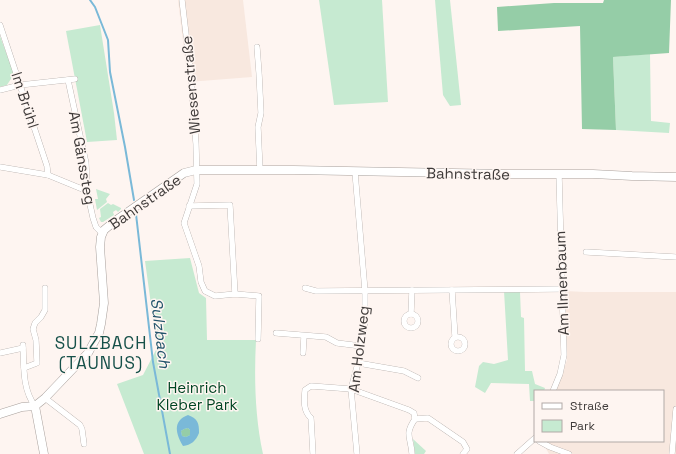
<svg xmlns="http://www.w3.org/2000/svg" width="676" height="454" font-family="'Space Grotesk',sans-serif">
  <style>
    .built { fill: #f8e8df }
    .green { fill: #c6ead1 }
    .forest { fill: #95cda7 }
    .water { fill: #7ab9d8; fill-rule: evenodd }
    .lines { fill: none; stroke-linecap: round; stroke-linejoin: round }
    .stream { stroke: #7ab9d8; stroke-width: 2 }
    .street-casing { stroke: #a8a09c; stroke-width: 6 }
    .secondary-casing { stroke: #a8a09c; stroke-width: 9 }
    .street { stroke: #fff; stroke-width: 5.5 }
    .secondary { stroke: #fff; stroke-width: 8 }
    .labels { text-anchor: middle; stroke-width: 3; stroke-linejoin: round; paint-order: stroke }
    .street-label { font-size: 15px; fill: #3e3a39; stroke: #fef5f1 }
    .park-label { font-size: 15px; fill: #004523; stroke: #fef5f1 }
    .water-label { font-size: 16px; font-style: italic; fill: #22546b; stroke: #fef5f1 }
    .quarter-label { font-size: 17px; letter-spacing: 1px; fill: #165049; stroke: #fef5f1 }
  </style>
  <rect width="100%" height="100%" fill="#fef5f1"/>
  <g class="built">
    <path d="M178,0H243L252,77L188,82Z"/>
    <path d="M565,291L585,292H676V454H549L542,441H663V391H556L567,360Z"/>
  </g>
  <g class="green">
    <path d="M319,0H382L388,102L334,105Z"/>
    <path d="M435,0H450L461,105L450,106L443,95Z"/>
    <path d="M100,25L114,113L117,140L87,142L66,31Z"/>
    <path d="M0,36L14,74L7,85L0,87Z"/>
    <path d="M650,54L651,121L670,123L669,133L616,130L613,57Z"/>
    <path d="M96,189L110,194L106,199L107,202L97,210L95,199H98Z"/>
    <path d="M108,203L111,205L113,204L121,208V209L118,212L116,210L113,212L114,215L103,222H101L99,218L101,217L100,209Z"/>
    <path d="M190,258L199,293L206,298L207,340H256C254,378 255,417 263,454H144L117,384L143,375L157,348L145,261Z"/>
    <path d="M504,291L520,292L521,317L524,318L525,371H532L535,384L545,388L544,391H535V401H530L529,384L491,383L485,393L475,387L479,366L483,362L494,364L508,360Z"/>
    <path d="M413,439L426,451L424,454H415Z"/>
  </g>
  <g class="forest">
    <path d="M604,0H671L669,53L613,57L616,130L582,129L580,26L498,31L497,7L554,3H603Z"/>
    <path d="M188,428L190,430V435L186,437L182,436L181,431L184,429Z"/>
  </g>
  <path class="water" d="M188,415C198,419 199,423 199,433C196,441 191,445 183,446C176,434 172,421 188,415ZM188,428L190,430V435L186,437L182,436L181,431L184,429Z"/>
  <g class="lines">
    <g class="stream">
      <path d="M90,0L95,7L108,40L110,72L125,147L134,200"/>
      <path d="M136,214L153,362L170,454"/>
    </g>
    <g class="street-casing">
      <g id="street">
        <path d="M182,0L191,77L196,144L197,184L184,223L199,266L201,282L205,291L215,296L235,294L259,296L258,339"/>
        <path d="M0,25L47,166L48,175"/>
        <path d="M257,47L259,73L261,113L258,127L260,170"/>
        <path d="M68,80L86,163L87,191L93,218L96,227L102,233"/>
        <path d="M0,90L20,85L75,79"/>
        <path d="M0,167L48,175L87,191"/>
        <path d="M355,172L365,291V322L358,363L351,389L357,454"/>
        <path d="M189,206L230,205L235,294"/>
        <path d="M586,252L676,257"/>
        <path d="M305,288L316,291L562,289"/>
        <path d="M452,290L455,337"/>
        <circle cx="411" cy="321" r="7"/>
        <path d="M411,314L412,290"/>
        <path d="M276,333L326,337L337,343L361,346"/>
        <circle cx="458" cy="344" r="7"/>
        <path d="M23,345C24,365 22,389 35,406"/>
        <path d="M0,353L23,348"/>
        <path d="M303,353L304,336"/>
        <path d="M358,363L404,371L418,378"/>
        <path d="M24,368L37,363L36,340L33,329L35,323L41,317L45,310V288"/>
        <path d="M553,391L560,374L564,355L559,174"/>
        <path d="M45,398L80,425L82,429L84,444"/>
        <path d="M415,419L428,418L463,442L467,449L463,454"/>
        <path d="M539,441L550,447L569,454"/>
        <path d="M313,454L311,418C303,411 304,400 305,390L311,386L351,389L409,410L414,413L415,419C404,435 411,437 412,454"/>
        <path d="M517,454L535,438"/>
        <path d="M672,454L676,409"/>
      </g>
    </g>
    <g class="secondary-casing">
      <g id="secondary">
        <path d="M35,406L44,454"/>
        <path d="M0,414L22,407L35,406L45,398L88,353L99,333L101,324L104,303L100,247L101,237L104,230L115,221L184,173L196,170H294L506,174H593L632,176L676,177"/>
      </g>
    </g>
    <use href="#street" class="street"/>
    <use href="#secondary" class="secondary"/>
  </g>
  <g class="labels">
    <g class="street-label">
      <text transform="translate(191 85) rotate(-95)" y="5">Wiesenstraße</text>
      <text transform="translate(25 100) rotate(72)" y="5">Im Brühl</text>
      <text transform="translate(82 158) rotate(80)" y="5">Am Gänssteg</text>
      <text transform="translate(468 174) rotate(1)" y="5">Bahnstraße</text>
      <text transform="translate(145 202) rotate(-35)" y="5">Bahnstraße</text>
      <text transform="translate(562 283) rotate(-92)" y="5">Am Ilmenbaum</text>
      <text transform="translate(359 349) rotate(-83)" y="5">Am Holzweg</text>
    </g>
    <g class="park-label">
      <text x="197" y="393">Heinrich<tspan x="197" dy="17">Kleber Park</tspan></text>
    </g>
    <g class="water-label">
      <text transform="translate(161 333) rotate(83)" y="6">Sulzbach</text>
    </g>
    <g class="quarter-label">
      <text x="101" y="349">SULZBACH<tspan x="101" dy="20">(TAUNUS)</tspan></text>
    </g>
  </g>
  <rect x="534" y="390" width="130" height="52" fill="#fef5f1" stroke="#b1aaa7"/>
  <rect x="542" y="403" width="20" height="6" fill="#ffffff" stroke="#b1aaa7"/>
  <text x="570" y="410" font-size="12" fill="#3e3a39">Straße</text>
  <rect x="542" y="420" width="20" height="12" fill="#c6ead1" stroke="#b1aaa7"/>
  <text x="570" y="430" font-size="12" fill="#3e3a39">Park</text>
</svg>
